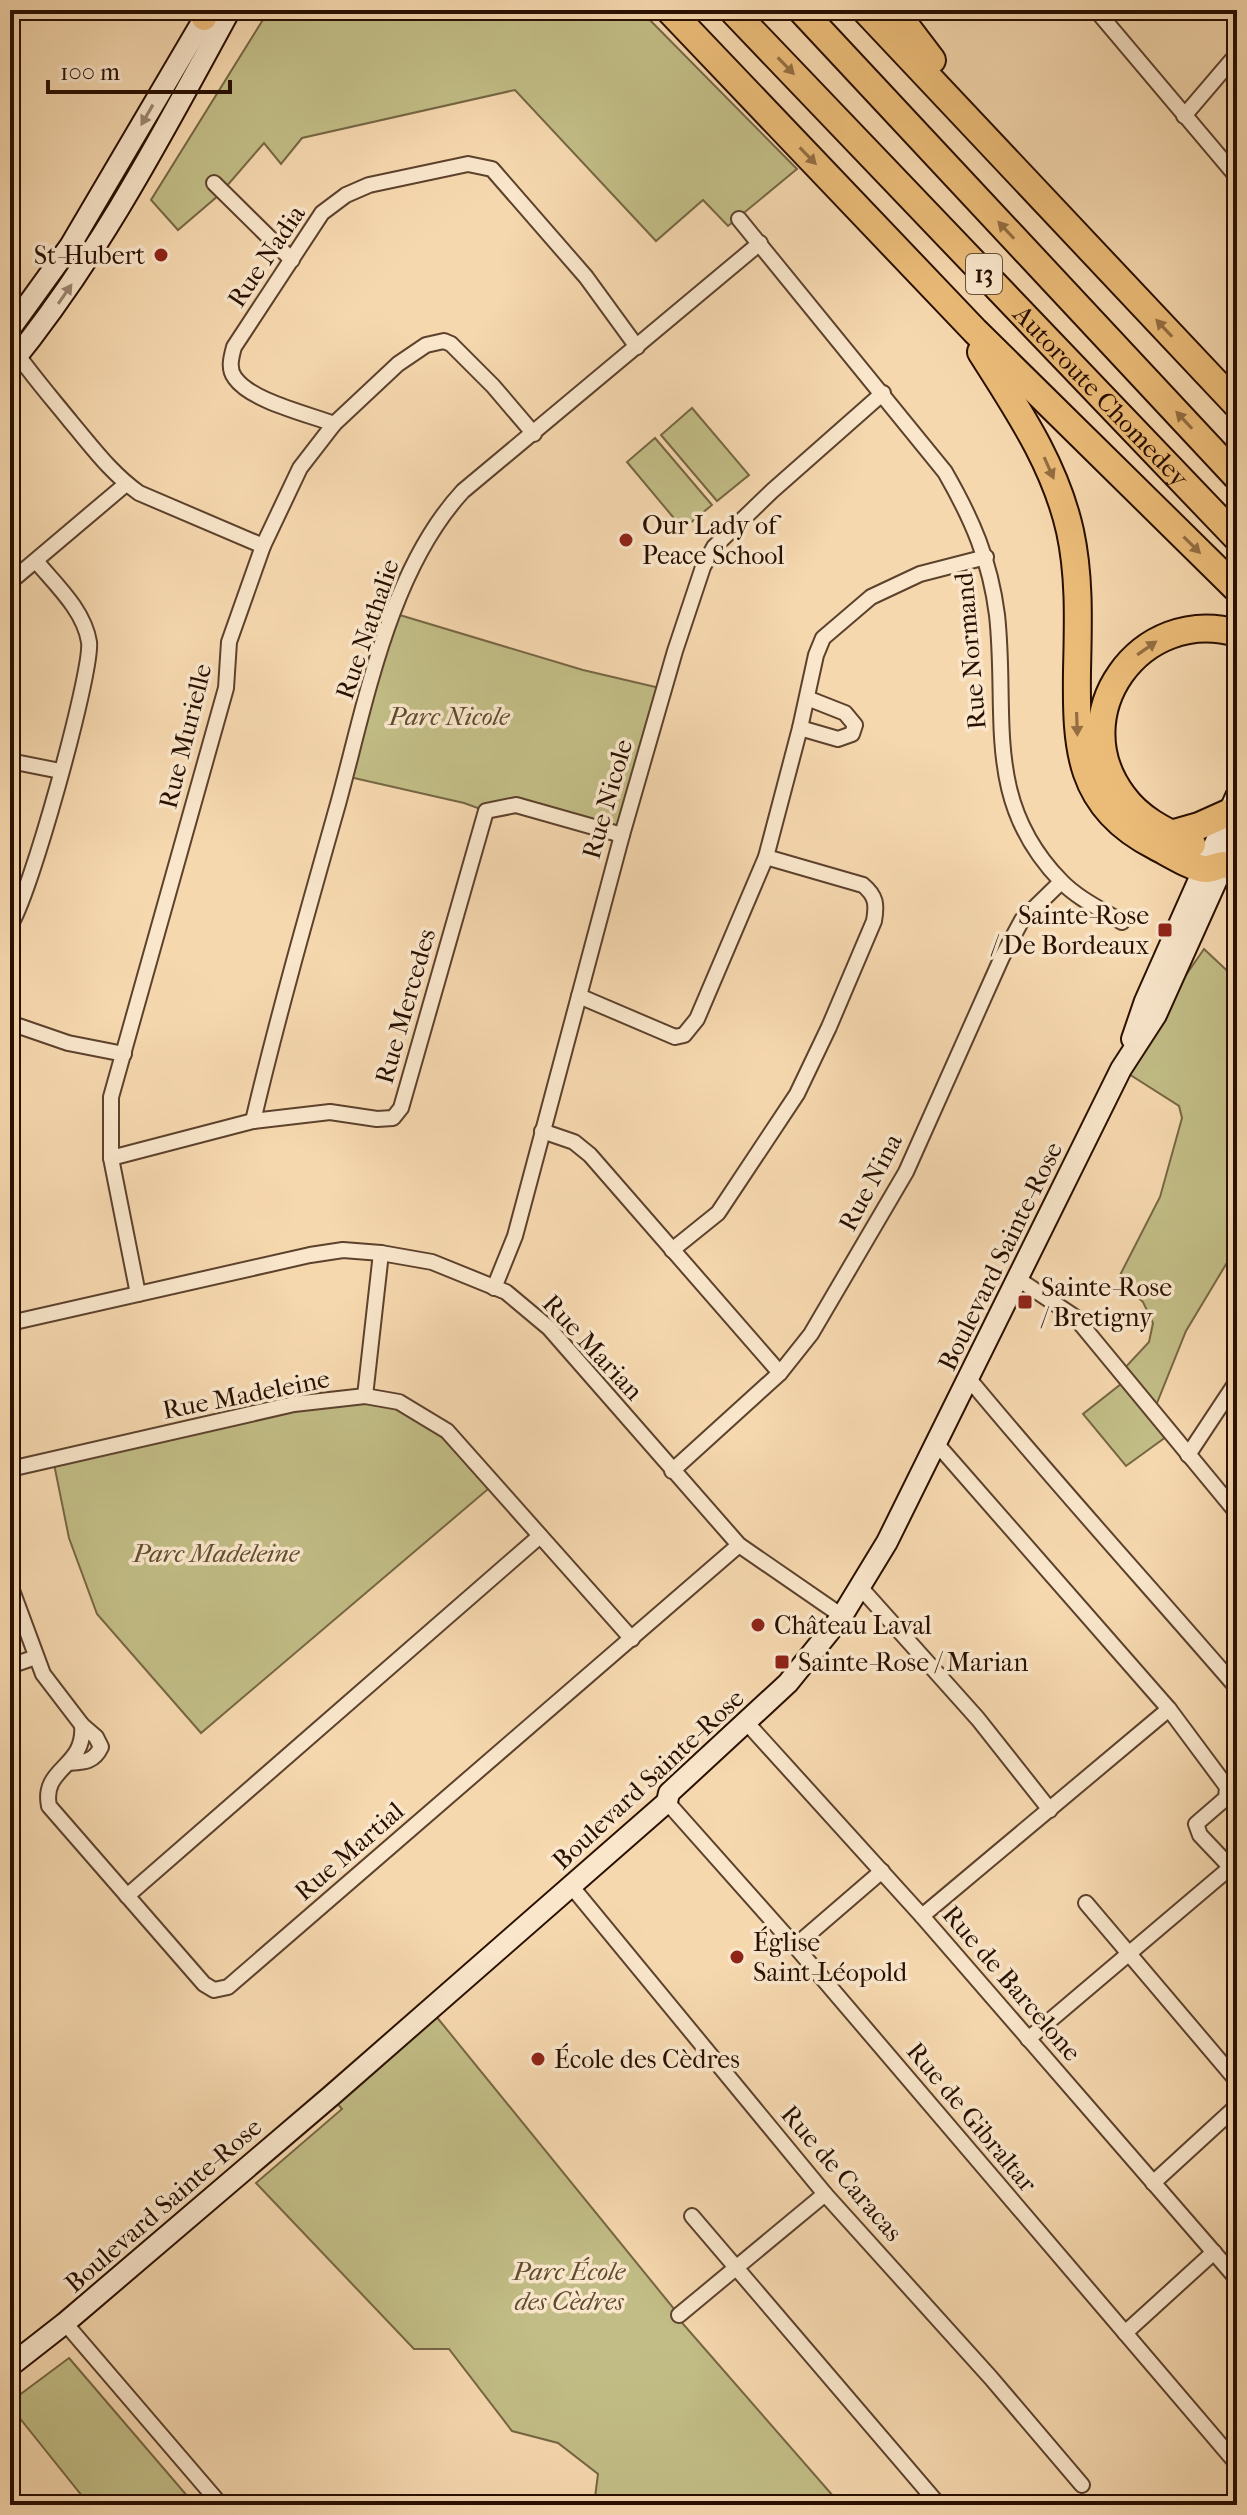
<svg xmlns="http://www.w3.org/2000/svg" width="1247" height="2515" font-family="'IM FELL French Canon',serif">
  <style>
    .green { fill: #c2bd86; stroke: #766643; stroke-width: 2 }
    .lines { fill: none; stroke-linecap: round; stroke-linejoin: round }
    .street-casing { stroke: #5c412c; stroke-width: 18 }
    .secondary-casing { stroke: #290f00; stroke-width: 24 }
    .primary-casing { stroke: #290f00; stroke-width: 28 }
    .highway-casing { stroke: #290f00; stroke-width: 30 }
    .street { stroke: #f9e6cb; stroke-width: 14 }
    .secondary { stroke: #f9e6cb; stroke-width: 20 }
    .primary { stroke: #ebbc78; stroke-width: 24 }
    .highway { stroke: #ebbc78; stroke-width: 26 }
    .oneway { fill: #946e42 }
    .oneway2 { fill: #9b8570 }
    .poi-dot { fill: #8f2418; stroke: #f9e6cb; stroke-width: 3 }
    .labels { text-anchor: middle; stroke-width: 7; stroke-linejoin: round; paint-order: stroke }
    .shield { fill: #f9e6cb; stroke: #67503d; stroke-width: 2 }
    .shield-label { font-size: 24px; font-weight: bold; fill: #290f00 }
    .poi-label { font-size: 26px; fill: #290f00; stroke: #f9e6cb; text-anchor: start }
    .street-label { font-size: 26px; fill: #290f00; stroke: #f9e6cb }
    .park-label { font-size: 26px; font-style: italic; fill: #5f4c2f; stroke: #f9e6cb }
  </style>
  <rect width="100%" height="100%" fill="#f6d8af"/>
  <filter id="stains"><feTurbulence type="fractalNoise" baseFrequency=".0025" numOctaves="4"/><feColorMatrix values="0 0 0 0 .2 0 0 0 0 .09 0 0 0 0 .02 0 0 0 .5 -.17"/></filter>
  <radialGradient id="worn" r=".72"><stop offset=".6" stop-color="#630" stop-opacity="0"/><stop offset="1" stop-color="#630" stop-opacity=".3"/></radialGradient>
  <g class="green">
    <path d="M269,10H640L797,169L728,226L703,200L656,241L515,90L302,138L281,164L264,143L219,195L178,230L151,200Z"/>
    <path d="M692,408L749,475L717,501L661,435Z"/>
    <path d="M655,438L712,505L683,529L627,462Z"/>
    <path d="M393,613L583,670L664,689L622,835L517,805L486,811L464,803L345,776Z"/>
    <path d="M1204,949L1237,980V1246L1186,1331L1153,1413L1170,1434L1126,1466L1083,1414L1126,1380L1121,1372L1149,1342L1153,1323L1143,1302L1118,1279L1160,1197L1182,1118L1179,1106L1121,1069Z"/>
    <path d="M399,1402L450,1435L494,1484L201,1733L97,1614L69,1538L53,1459L294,1404Z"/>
    <path d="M431,2010L679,2315L677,2317L841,2505H594L598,2474L558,2443L512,2431L449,2349H414L256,2183L342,2109L331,2096Z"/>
    <path d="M69,2358L195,2505H82L86,2501L10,2406V2402Z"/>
  </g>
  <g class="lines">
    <g class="street-casing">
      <g id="street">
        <path d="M1096,10L1237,177"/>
        <path d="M1184,116L1237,54"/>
        <path d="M214,183L292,260"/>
        <path d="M739,219L945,472C972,519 990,560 997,615C1008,715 982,800 1061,881C1077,898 1102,910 1122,922"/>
        <path d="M10,344C28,371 50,396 71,422C93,448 111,473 139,493L263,546"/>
        <path d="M334,424C308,414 251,401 235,378C228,369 231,358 234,347L322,213L346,195L369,185L468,164L492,169L586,277L637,347"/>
        <path d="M10,582L126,484"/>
        <path d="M800,728L838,739L852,734L855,725L845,713L807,698"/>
        <path d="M10,761L60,771"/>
        <path d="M10,925C28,903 93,671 89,642C84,610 55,584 36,561"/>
        <path d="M579,996L675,1037L684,1035L697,1019L766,857L800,728L816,655L823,638L871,597L920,574L986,557"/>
        <path d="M10,1023L68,1043L124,1054"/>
        <path d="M253,1121C278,1015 308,910 338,804C366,702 389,571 463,491L760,243"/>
        <path d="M542,1131L574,1142L590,1155L780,1373"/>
        <path d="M111,1158L253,1121L330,1112L377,1119L393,1118L401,1108L486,811L516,805L622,835"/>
        <path d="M672,1250L718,1213L797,1094L829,1027L874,921C877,904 876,896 863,885L766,857"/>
        <path d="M1018,1279L1075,1317L1237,1513"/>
        <path d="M494,1288L515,1236L622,835L675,651L703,567L714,547L772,491L883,393"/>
        <path d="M138,1294L111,1158V1097L226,688L229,642L263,546L300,468L334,424L398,364L426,345L444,341L451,344L493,386L534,434"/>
        <path d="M10,1323L310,1255L343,1250L381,1253L432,1262L506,1292L549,1328L739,1545L842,1616"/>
        <path d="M969,1379C1056,1484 1148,1585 1237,1688"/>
        <path d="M365,1396L381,1253"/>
        <path d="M936,1443L1169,1709L1227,1787L1226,1798L1196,1824L1200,1835L1237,1874"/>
        <path d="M1188,1455L1237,1381"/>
        <path d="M10,1469L294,1404L365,1396L399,1402L447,1431L632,1639"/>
        <path d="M672,1471L780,1373L811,1334L906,1172L1002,957L1022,920L1061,882"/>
        <path d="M10,1585L43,1674L82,1725L96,1737L101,1747C94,1762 84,1762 69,1763"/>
        <path d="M860,1587L978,1719L1050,1810"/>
        <path d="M10,1666L36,1657"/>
        <path d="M747,1723L922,1916L1237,2279"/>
        <path d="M82,1725C86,1768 41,1767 49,1806L204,1984L214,1990L228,1987L739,1545"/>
        <path d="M667,1802L795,1946L1237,2464"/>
        <path d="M572,1887L825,2194L991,2378L1082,2485"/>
        <path d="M127,1896L540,1536"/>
        <path d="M1086,1903L1237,2081"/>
        <path d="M922,1916L1169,1709"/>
        <path d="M795,1946L882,1871"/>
        <path d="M1028,2039L1231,1867"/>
        <path d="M1153,2183L1237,2106"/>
        <path d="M692,2216L939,2505"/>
        <path d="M679,2315L825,2194"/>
        <path d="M65,2323L221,2505"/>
        <path d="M1125,2333L1214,2252"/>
      </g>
    </g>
    <g class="secondary-casing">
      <g id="secondary">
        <path d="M10,329L70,246L209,10"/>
        <path d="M10,365C99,256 163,133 230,10"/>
        <path d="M1132,1039L1145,1001L1237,794"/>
        <path d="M10,2366L65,2323L331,2096L667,1802L669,1793L788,1683L842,1616L887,1542L1121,1069L1156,1015L1237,835"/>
      </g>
    </g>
    <g class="primary-casing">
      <path id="primary" d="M204,18L205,10"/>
    </g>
    <g class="highway-casing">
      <g id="highway">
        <path d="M669,10L975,331L1237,589"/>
        <path id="s1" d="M732,10L1237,538"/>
        <path d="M801,10L1237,477"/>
        <path d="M865,10L1237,405"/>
        <path d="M894,10L932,60"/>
        <path d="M981,352C1017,409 1055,464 1070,531C1080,577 1078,624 1077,671C1076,748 1078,807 1155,846C1167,852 1194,869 1205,869C1210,869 1217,866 1223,865"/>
        <path d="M1171,834L1199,826L1228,813"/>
        <path d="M1192,844C1167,832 1140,820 1123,796C1062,715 1140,605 1237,633"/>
      </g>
    </g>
    <use href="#street" class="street"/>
    <use href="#secondary" class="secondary"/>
    <use href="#primary" class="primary"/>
    <use href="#highway" class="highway"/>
  </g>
  <defs><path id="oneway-solid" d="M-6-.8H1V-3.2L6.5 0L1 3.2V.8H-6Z" transform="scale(2)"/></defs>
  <g class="oneway">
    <use href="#oneway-solid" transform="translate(786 66) rotate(46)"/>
    <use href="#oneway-solid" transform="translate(808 156) rotate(46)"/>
    <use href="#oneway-solid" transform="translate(1006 230) rotate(-133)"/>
    <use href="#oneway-solid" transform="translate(1164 328) rotate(-133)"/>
    <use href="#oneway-solid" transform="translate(1184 420) rotate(-133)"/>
    <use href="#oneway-solid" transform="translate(1049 468) rotate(66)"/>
    <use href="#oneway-solid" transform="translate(1192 545) rotate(45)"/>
    <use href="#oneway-solid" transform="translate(1147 648) rotate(-35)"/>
    <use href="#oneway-solid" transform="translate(1077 724) rotate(88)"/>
  </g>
  <g class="oneway2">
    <use href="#oneway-solid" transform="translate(147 115) rotate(120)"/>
    <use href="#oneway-solid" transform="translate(65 294) rotate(-55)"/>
  </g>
  <g class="poi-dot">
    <circle cx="161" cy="255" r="8"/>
    <circle cx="626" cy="540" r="8"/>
    <rect x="1157" y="922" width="16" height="16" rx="4"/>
    <rect x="1017" y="1294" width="16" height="16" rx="4"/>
    <circle cx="758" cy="1625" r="8"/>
    <rect x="774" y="1654" width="16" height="16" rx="4"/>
    <circle cx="737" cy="1957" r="8"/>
    <circle cx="538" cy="2059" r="8"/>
  </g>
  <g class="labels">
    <rect class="shield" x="966" y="254" width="36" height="40" rx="6"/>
    <g class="shield-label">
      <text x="984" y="282">13</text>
    </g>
    <g class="poi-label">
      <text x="145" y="264" text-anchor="end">St-Hubert</text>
      <text x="642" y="534">Our Lady of<tspan x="642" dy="30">Peace School</tspan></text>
      <text x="1149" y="924" text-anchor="end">Sainte-Rose<tspan x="1149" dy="30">/ De Bordeaux</tspan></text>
      <text x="1041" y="1296">Sainte-Rose<tspan x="1041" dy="30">/ Bretigny</tspan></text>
      <text x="774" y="1634">Château Laval</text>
      <text x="798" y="1671">Sainte-Rose / Marian</text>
      <text x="753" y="1951">Église<tspan x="753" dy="30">Saint-Léopold</tspan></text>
      <text x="554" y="2068">École des Cèdres</text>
    </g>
    <g class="street-label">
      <text transform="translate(266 256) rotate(-56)" y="9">Rue Nadia</text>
      <text dy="9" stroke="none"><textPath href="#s1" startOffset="534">Autoroute Chomedey</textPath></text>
      <text transform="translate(367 629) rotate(-71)" y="9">Rue Nathalie</text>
      <text transform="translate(970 651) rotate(-95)" y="9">Rue Normand</text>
      <text transform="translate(185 736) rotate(-76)" y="9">Rue Murielle</text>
      <text transform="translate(607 799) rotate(-74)" y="9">Rue Nicole</text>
      <text transform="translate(405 1006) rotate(-74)" y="9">Rue Mercedes</text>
      <text transform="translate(870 1182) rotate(-62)" y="9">Rue Nina</text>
      <text transform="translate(1000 1256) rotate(-64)" y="9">Boulevard Sainte-Rose</text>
      <text transform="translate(593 1347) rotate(47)" y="9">Rue Marian</text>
      <text transform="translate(246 1394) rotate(-11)" y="9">Rue Madeleine</text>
      <text transform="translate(648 1779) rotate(-43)" y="9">Boulevard Sainte-Rose</text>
      <text transform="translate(349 1851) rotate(-41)" y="9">Rue Martial</text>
      <text transform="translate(1012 1983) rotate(49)" y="9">Rue de Barcelone</text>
      <text transform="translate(972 2117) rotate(50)" y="9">Rue de Gibraltar</text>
      <text transform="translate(842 2173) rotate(49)" y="9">Rue de Caracas</text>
      <text transform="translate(163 2205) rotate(-41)" y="9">Boulevard Sainte-Rose</text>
    </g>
    <g class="park-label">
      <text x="449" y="725">Parc Nicole</text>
      <text x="216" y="1562">Parc Madeleine</text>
      <text x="569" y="2280">Parc École<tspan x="569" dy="30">des Cèdres</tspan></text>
    </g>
  </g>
  <rect width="1247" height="2515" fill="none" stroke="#f6d8af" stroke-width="40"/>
  <rect x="12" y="12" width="1223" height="2491" fill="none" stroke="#290f00" stroke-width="4"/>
  <rect x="20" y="20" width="1207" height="2475" fill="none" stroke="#290f00" stroke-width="2"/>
  <path d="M48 80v12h182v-12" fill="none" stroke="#290f00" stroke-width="4"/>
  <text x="60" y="80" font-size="24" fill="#290f00" stroke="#f9e6cb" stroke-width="6" paint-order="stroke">100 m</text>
  <rect width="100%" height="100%" filter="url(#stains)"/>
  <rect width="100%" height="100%" fill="url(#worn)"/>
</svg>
